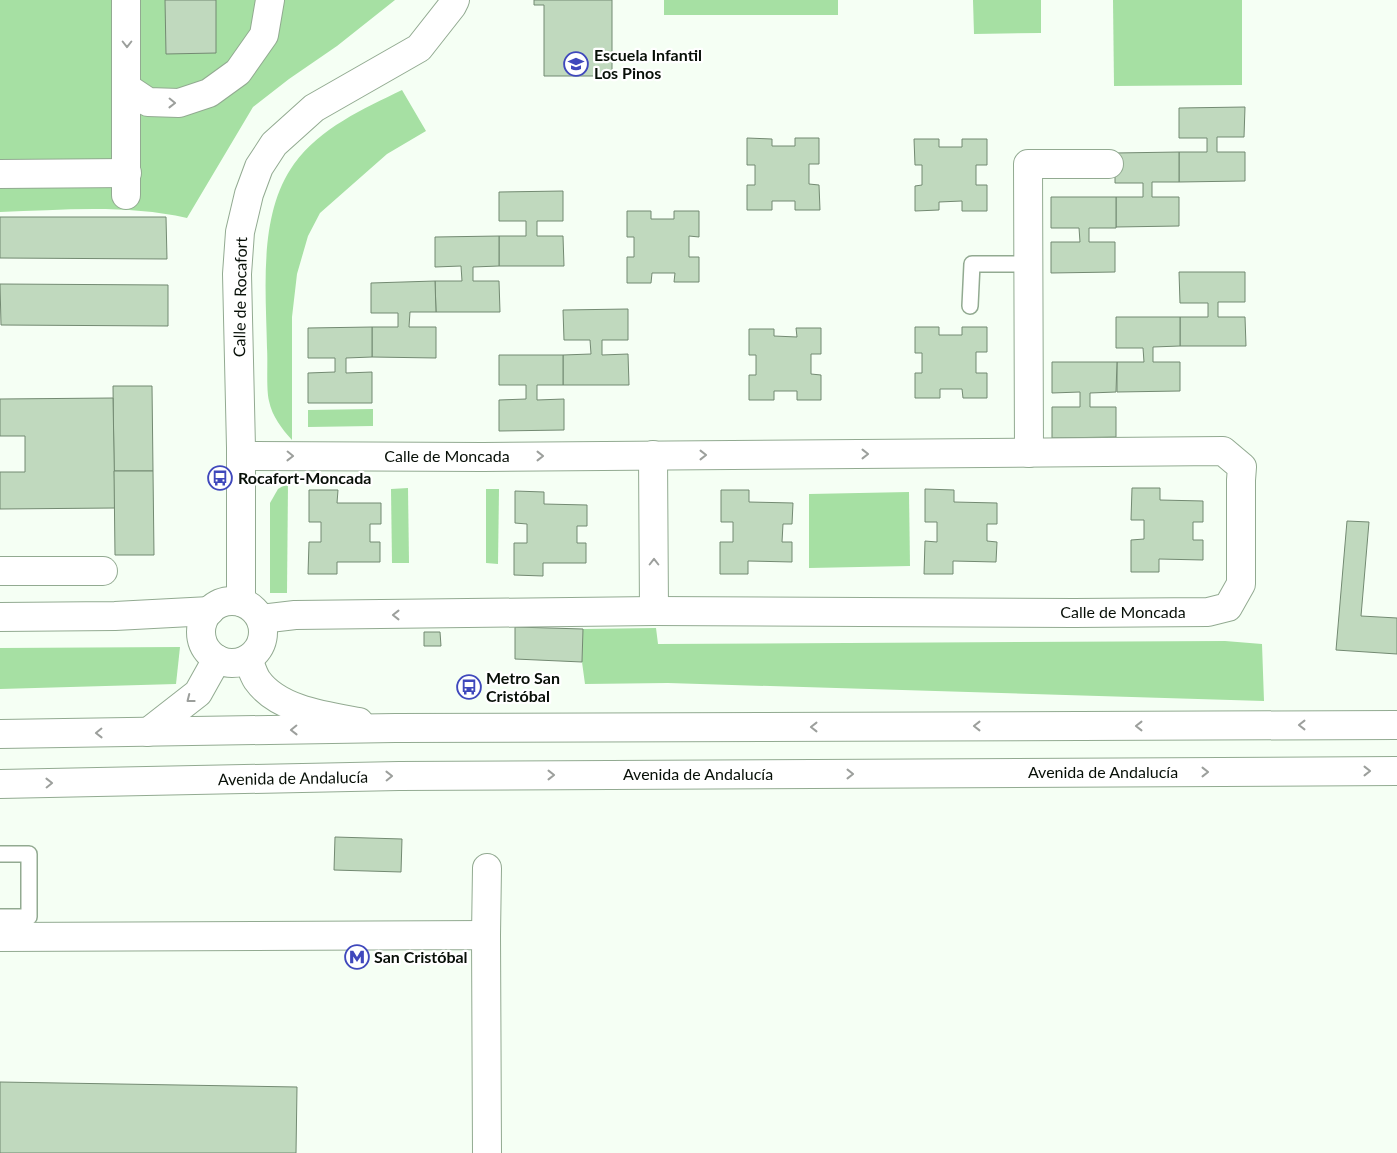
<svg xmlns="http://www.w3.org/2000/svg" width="1397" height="1153" font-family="Lato,sans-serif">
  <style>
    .green { fill: #a6e0a3 }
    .building { fill: #c0d9be; stroke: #738a72 }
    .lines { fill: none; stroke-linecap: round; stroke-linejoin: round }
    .lane-casing { stroke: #92aa91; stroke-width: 18 }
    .street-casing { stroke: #92aa91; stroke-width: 30 }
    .primary-casing { stroke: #92aa91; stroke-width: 30 }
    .lane { stroke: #fff; stroke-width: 15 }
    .street { stroke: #fff; stroke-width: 28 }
    .primary { stroke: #fff; stroke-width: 28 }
    .oneway { stroke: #9c9f9c }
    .labels { text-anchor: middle; stroke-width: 4.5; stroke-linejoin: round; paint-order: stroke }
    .poi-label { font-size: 16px; font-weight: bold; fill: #070f07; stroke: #fff; text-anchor: start }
    .street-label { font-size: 16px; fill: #070f07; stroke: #fff }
  </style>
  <rect width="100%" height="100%" fill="#f5fff4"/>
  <g class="green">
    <path d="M0,0H395L337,46L289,79L253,107L187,218C126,204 62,210 0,212Z"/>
    <rect x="664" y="0" width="174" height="15"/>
    <path d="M973,0H1041V33L974,34Z"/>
    <path d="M1113,0H1242V85L1114,86Z"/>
    <path d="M402,90L426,131L387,154L320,213L308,236L297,274L292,317V440C282,429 272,416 269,401C266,389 268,362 267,348C266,290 258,214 294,164C320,128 363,109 402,90Z"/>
    <path d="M373,409V426L308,427V410Z"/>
    <path d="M288,483L287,593H270V503L278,489Z"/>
    <path d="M408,488L409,563H392L391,489Z"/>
    <path d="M486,489H499L498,564L486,563Z"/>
    <path d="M909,492L910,566L809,568V494Z"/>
    <path d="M656,628L658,644L1225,641L1262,644L1264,701L668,683L585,684L582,662L583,629Z"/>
    <path d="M180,647L176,684L0,689V648Z"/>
  </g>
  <g class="building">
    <path d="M165,0H216V53L166,54Z"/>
    <path d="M534,0H612V76H544V5H534Z"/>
    <path d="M1245,107L1244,137H1217V152H1245V181L1179,182V152H1207V138H1179V108Z"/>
    <path d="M747,138L772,139V146H795V138H819V164H809V184L819,185L820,210H795V201H772V210H747V185H755V165H747Z"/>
    <path d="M914,139H939V147H962V139H987V165H976V185H987V211H962V201L939,202V210L915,211V186L922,185V165H915Z"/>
    <path d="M1179,152V182H1152V197H1179V226L1116,227V197H1143V183H1115V153Z"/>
    <path d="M563,191V221H537V236H563L564,266H499V236H526V221H499V192Z"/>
    <path d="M1051,197H1116V228H1089V242H1115V272L1051,273V242H1080L1079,228H1051Z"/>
    <path d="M627,211H651V219H674V211H699V237L689,236V257H699V282H674L675,273H652L651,283H627V257H634V237H627Z"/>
    <path d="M0,217H166L167,259L0,258Z"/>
    <path d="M499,236V266L473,267V281H499L500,312H436L435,281H462L461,266L435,267V237Z"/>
    <path d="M1179,272H1245V302H1218V317H1245L1246,346H1180V317H1208V303H1180Z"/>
    <path d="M435,281L436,312H410L409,327H436V358L372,357V327H398V313H371V283Z"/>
    <path d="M0,284L168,285V326L1,325Z"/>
    <path d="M628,309V340H602V355L628,354L629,385H563V355L591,354L590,340H564L563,310Z"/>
    <path d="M1116,317H1180V346L1153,347V362H1180V391L1117,392V362H1144L1143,348H1116Z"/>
    <path d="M372,327V357L346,358V373L372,372V403H308V373L335,372V358H308V328Z"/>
    <path d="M915,327H939V335H962V327H987V352H976V373H987V398H963L962,389H940V398H915V373H922V353H915Z"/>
    <path d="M796,328H821V354H811V374L821,375V400H797V391H774V400H749V375H756V355H749V329H774V336L797,337Z"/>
    <path d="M499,355H563V385H537V400L564,399V430L499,431V400L526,399V385H499Z"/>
    <path d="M1052,362H1117L1116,392L1090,393V407H1116V437L1052,438V407H1080V392L1052,393Z"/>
    <path d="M113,386H152L153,471H114Z"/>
    <path d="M113,398L115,508L0,509V472H25V436H0V399Z"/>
    <path d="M114,471H153L154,555H115Z"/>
    <path d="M1132,488H1160V500L1203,501V522H1193V540H1203V560L1159,559V572H1131V540L1144,539V520H1131Z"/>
    <path d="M925,489L954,490V502L997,503V524H987V541L997,542L996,562L953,561V574H924L925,541L937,542V522H925Z"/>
    <path d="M309,490H338L337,503H381V524H370V542H380V562H337V574H308L309,542H321V522H309Z"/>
    <path d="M721,490H749V502L793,503L792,524H783L782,542H792V562L748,561V574H720V542H733V522H721Z"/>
    <path d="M515,491L544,492V504L587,505V526H577V543H586V563H543V576L514,575V543H527V524L515,523Z"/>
    <path d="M1347,521L1369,522L1361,616L1397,618V654L1336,650Z"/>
    <path d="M515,627L583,629L582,662L515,659Z"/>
    <path d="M424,632H440L441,646H424Z"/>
    <path d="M335,837L402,839L401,872L334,870Z"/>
    <path d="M0,1082L297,1087L296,1153H0Z"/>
  </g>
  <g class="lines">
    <g class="lane-casing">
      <g id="lane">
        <path d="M970,306L972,264H1028"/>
        <path d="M0,854H29V917H0"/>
      </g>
    </g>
    <g class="street-casing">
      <g id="street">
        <path d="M127,88L148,102L179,103L209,93L238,72L264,35L270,0"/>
        <path d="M0,174L127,173"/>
        <path d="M126,195V0"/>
        <path d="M1029,453L1028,164H1109"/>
        <path d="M653,455L654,611"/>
        <path d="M241,456L483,457L1223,451L1242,467L1241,480V584L1228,607L1208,612L1074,613L654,611L295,615L261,619"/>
        <path d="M0,571H103"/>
        <circle cx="232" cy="632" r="31"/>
        <path d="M241,602V448L237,274L240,232L249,194L259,167L274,144L314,108L419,48L452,6L455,0"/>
        <path d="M0,617L115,616L210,611"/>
        <path d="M248,659C251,666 253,674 257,680C278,710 326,716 359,722"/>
        <path d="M148,732L198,693L217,659"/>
        <path d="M486,935L487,868"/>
        <path d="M0,937L486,935L487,1153"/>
      </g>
    </g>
    <g class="primary-casing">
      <g id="primary">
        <path d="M0,734L395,728L1397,725"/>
        <path d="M0,784L399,776L1397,771"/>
      </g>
    </g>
    <use href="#lane" class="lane"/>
    <use href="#street" class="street"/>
    <use href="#primary" class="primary"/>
  </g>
  <defs><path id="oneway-chevron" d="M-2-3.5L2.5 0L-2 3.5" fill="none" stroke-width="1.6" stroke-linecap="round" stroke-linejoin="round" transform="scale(1.25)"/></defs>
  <g class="oneway">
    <use href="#oneway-chevron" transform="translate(127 44) rotate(90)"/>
    <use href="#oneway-chevron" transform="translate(172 103) rotate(1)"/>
    <use href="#oneway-chevron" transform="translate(865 454)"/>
    <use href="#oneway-chevron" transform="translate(703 455)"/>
    <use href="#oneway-chevron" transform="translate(290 456) rotate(1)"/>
    <use href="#oneway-chevron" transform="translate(540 456)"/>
    <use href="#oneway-chevron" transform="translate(654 562) rotate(-90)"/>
    <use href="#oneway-chevron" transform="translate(396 615) rotate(180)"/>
    <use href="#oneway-chevron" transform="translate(190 699) rotate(142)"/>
    <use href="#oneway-chevron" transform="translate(1302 725) rotate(180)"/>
    <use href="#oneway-chevron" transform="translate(977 726) rotate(180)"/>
    <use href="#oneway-chevron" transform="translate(1139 726) rotate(180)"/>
    <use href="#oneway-chevron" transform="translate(814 727) rotate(180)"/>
    <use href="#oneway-chevron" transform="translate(294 730) rotate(179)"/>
    <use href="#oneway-chevron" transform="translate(99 733) rotate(179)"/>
    <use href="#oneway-chevron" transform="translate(1367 771)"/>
    <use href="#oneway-chevron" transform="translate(1205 772)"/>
    <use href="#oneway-chevron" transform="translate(850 774)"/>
    <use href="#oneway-chevron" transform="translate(551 775)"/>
    <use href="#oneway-chevron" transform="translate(389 776) rotate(-1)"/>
    <use href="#oneway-chevron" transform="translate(49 783) rotate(-1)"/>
  </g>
  <defs>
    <g id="school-ring" transform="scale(1.25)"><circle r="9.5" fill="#fff" stroke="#3f48bc" stroke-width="1.5"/><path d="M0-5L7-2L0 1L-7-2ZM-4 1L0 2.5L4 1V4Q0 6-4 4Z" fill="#3f48bc"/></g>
    <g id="bus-ring" transform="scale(1.25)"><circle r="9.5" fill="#fff" stroke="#3f48bc" stroke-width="1.5"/><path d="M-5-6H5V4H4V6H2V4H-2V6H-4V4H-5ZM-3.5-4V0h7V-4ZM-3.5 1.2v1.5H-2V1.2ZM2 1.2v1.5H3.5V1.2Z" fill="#3f48bc"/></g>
    <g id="metro-ring" transform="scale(1.25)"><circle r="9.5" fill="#fff" stroke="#3f48bc" stroke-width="1.5"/><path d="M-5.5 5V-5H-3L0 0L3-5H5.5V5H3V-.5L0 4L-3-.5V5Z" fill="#3f48bc"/></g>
  </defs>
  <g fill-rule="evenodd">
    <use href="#school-ring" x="576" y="64"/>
    <use href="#bus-ring" x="220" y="478"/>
    <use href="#bus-ring" x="469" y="687"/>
    <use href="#metro-ring" x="357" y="957"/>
  </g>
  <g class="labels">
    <g class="poi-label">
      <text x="594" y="61">Escuela Infantil<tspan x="594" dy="18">Los Pinos</tspan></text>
      <text x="238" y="484">Rocafort-Moncada</text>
      <text x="486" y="684">Metro San<tspan x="486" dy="18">Cristóbal</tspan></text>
      <text x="374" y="963">San Cristóbal</text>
    </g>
    <g class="street-label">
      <text transform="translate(240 297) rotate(-89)" y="6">Calle de Rocafort</text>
      <text x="447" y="462">Calle de Moncada</text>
      <text x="1123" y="618">Calle de Moncada</text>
      <text x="1103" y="778">Avenida de Andalucía</text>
      <text x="698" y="780">Avenida de Andalucía</text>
      <text transform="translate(293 778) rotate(-1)" y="6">Avenida de Andalucía</text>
    </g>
  </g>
</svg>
